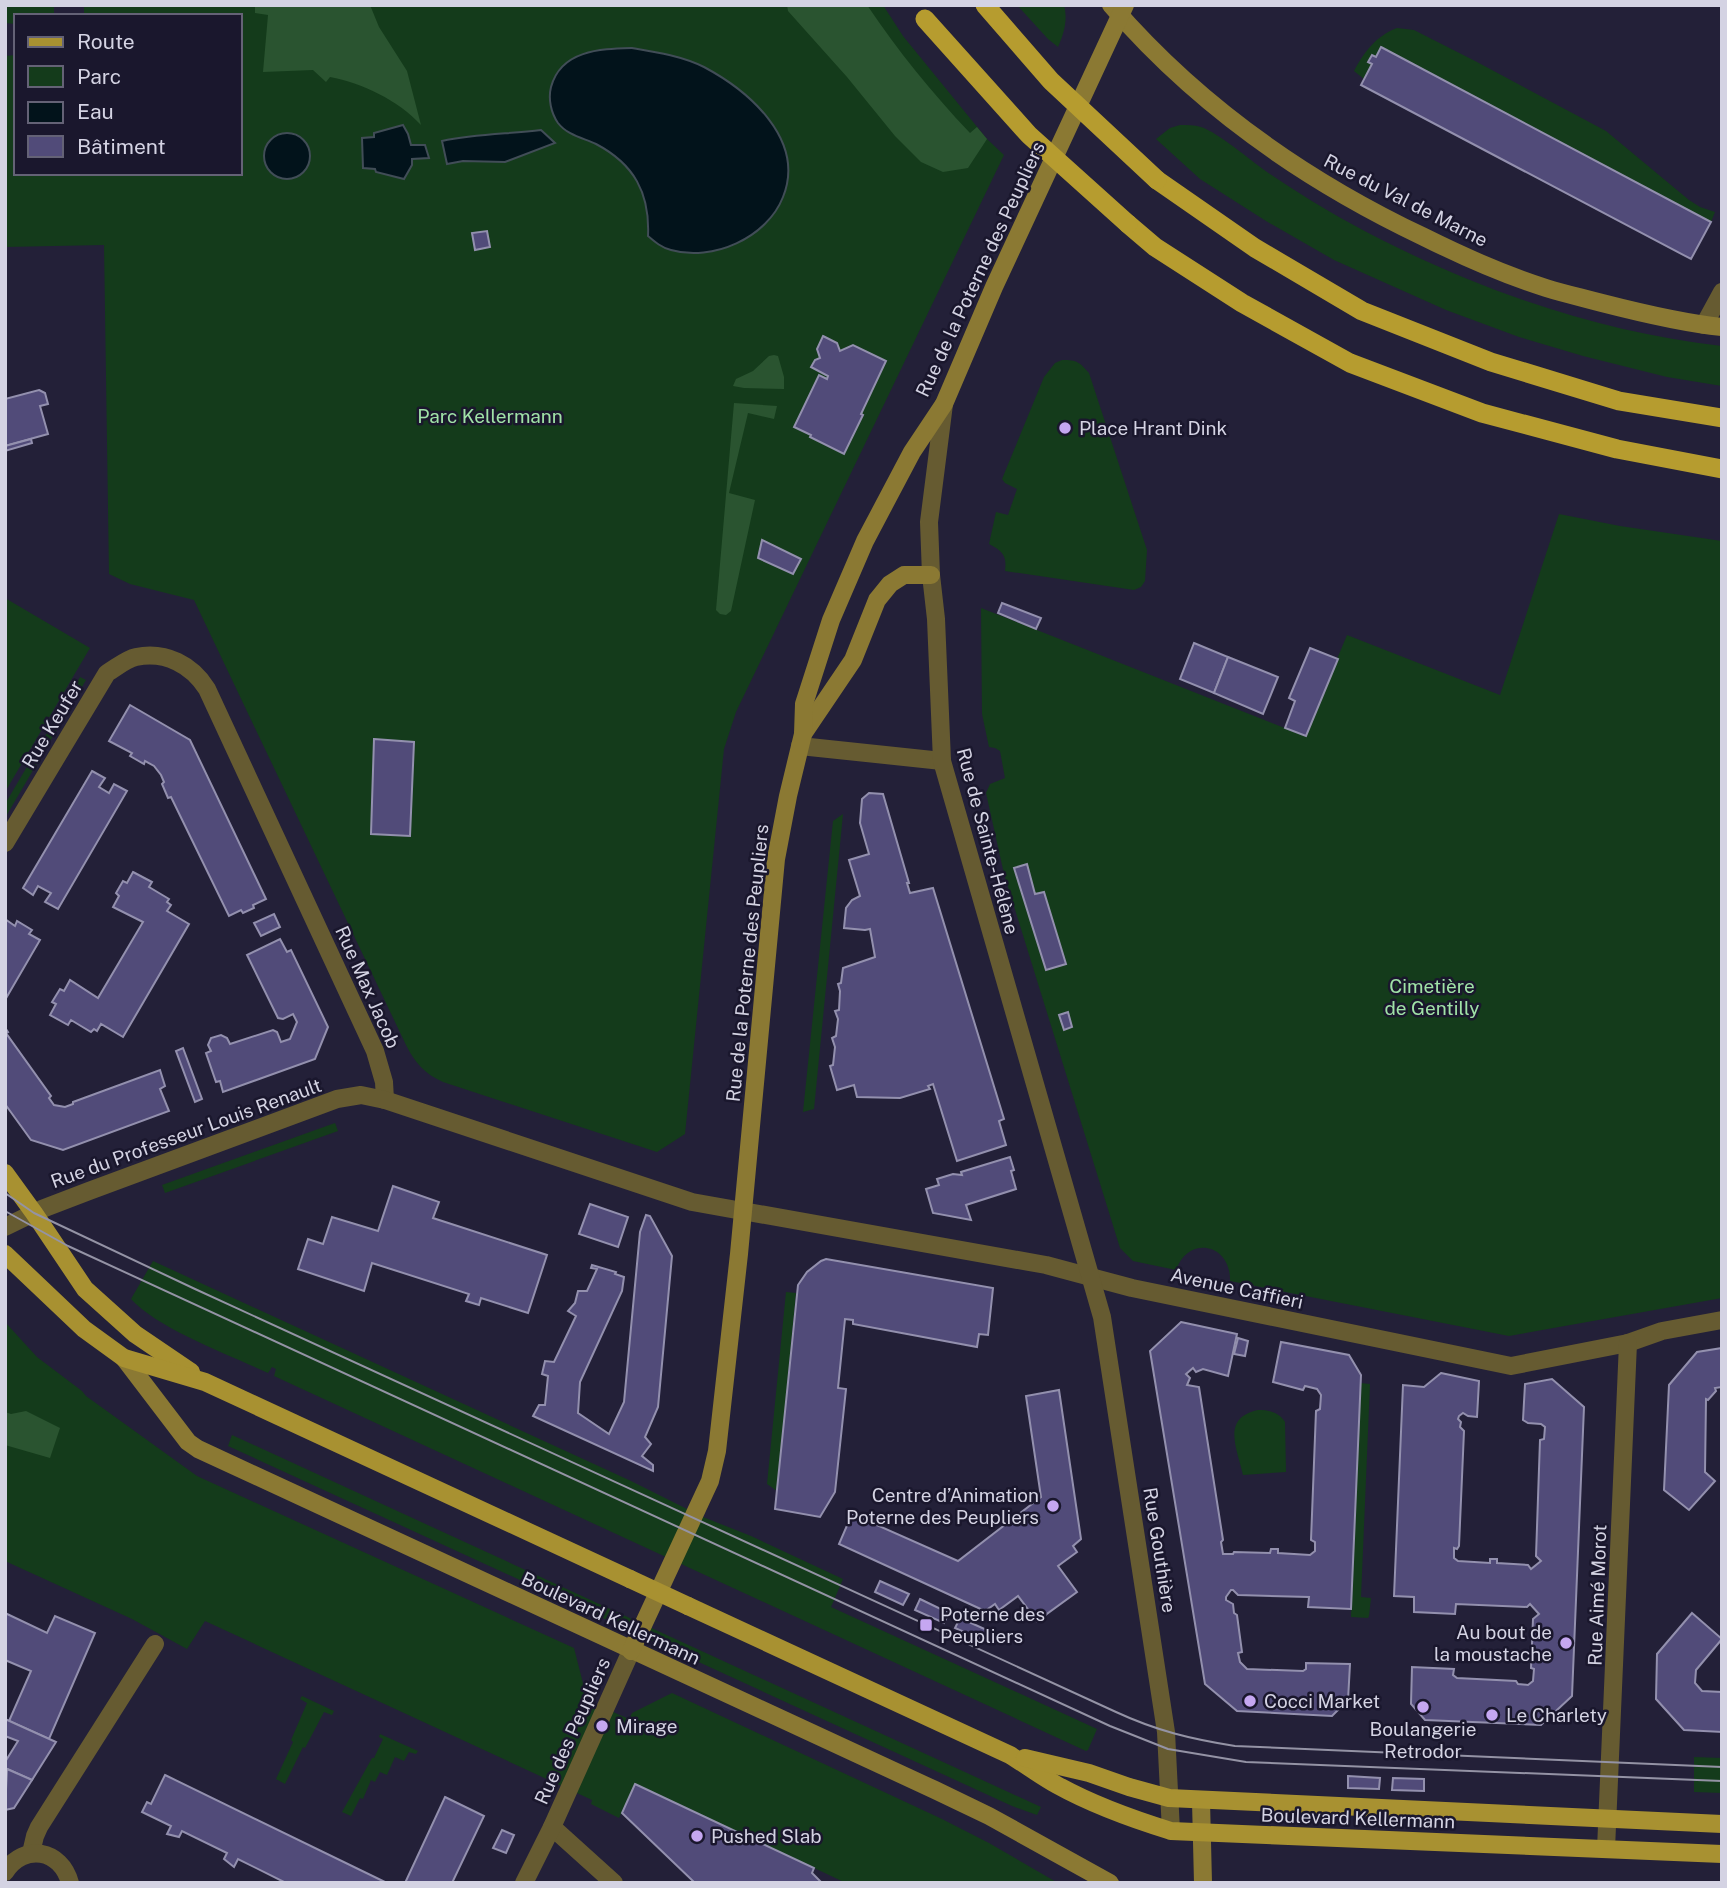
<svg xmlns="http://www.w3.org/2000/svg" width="1727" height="1888" font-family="'Public Sans',sans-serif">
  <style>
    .green { fill: #143b1b }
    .forest { fill: #2a5430 }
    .water { fill: #02131b; stroke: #414d57; stroke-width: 2 }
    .building { fill: #514b79; stroke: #9390ae; stroke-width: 2 }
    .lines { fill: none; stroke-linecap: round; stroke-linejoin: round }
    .minor { stroke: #665b31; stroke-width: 18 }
    .tertiary { stroke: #665b31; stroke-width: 18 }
    .secondary { stroke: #8b7933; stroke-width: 18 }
    .primary { stroke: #a89131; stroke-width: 18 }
    .trunk { stroke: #b69c2f; stroke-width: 19 }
    .tram { stroke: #9493a5; stroke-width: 2 }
    .primary-bridge { stroke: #a89131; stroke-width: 18 }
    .trunk-bridge { stroke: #b69c2f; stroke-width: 19 }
    .poi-dot { fill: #c5a7f1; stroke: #1a172d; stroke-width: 2.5 }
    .labels { text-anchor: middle; stroke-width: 5; stroke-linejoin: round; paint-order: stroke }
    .street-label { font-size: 19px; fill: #d4d3e3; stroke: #1a172d }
    .park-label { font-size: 19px; fill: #a0e2a7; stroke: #1a172d }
    .poi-label { font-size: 19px; fill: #d4d3e3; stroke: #1a172d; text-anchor: start }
  </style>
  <rect width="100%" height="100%" fill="#232038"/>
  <g class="green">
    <path d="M5,5H54V16H16V24L5,23Z"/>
    <path d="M84,5H883L903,36L987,139L1004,155L736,712L724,749L685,1134L657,1152L443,1082C425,1074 415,1063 406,1045L194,600L130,584L109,574L104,245L5,247V56L16,55V173H240V16H84Z"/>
    <path d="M1017,5H1064C1068,20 1064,33 1058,47L1048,39Z"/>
    <path d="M1397,28L1414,30L1477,62L1606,131L1689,200L1700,207L1715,212L1711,222L1381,47L1376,57L1372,56L1368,61L1372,64L1364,79L1354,71C1364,52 1376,36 1397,28Z"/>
    <path d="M1180,125C1187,125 1194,125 1201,127C1219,133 1250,160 1267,172C1304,197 1342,220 1382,240C1487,293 1604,333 1722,346V386L1667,377L1583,356L1519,337L1446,310L1334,260L1266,221L1200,179L1156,139L1170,128Z"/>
    <path d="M1062,360C1078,360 1079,362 1089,373L1147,550L1145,581L1141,587L1134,590L1005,571C1007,556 1003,551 989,544L996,512L1008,515L1017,489L1005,483L1002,479L1044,377L1055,363Z"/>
    <path d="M1559,514L1620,526L1722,541V1298L1509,1336L1230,1281C1231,1243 1188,1235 1176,1270L1133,1261L1120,1248L1004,874L986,793L990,784L1005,778L1000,751L995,748L989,747L982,714L981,608L1305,736L1347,635L1500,695Z"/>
    <path d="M5,598L90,648L5,792Z"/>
    <path d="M80,677L86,680L5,818V804Z"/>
    <path d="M843,814L814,1109L803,1112L833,821Z"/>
    <path d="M335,1123L338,1131L165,1193L162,1185Z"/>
    <path d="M153,1261L631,1481L703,1517L751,1536L843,1579L831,1607L1097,1729L1088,1750L1086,1751L274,1376L276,1369L272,1367L268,1373C230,1355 158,1329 131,1299Z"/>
    <path d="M786,1292L796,1293L777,1491L767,1484Z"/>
    <path d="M5,1322L37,1357L82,1391L86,1396L197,1476L574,1648L585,1691L583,1697L586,1700L629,1719L632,1713L672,1693L942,1819L989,1843L1058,1883H846L635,1784L619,1818L591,1804L592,1800L205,1621L187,1649L132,1619L5,1561Z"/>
    <path d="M1360,1383L1370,1384L1361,1597L1371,1598L1369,1616L1368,1618L1351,1617Z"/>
    <path d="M1258,1410C1269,1410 1279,1412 1285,1422L1286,1472L1243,1475C1237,1448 1221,1418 1258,1410Z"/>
    <path d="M232,1435L1041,1807L1037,1815L1012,1806L228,1446Z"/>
    <path d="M302,1696L334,1711L332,1715L324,1712L305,1748L303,1747L285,1784L276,1779L293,1742L291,1740L307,1703L300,1699Z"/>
    <path d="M380,1734L418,1751L416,1754L409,1752L404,1761L395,1757L387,1775L380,1772L375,1782L371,1780L363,1799L360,1798L351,1816L342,1812L372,1758H374L383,1739L379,1737Z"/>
    <path d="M1694,1757L1722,1758V1793L1694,1792Z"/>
  </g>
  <g class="forest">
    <path d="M255,5H370L379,27L407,71L421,125C398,100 362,83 330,77L326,82L313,70L263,72L268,15L255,13Z"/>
    <path d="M787,5H867C898,51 932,93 970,133L977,127L987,139L968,168L943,172L921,162L895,136L847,77L788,11Z"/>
    <path d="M774,355L778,356L784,377V389L744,388L733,386L736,379L753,371L769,356Z"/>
    <path d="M734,403L777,406L774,419L748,413L729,493L755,500L731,611L726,615L720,614L716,610Z"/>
    <path d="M26,1411L60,1428L50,1458L5,1445V1412L11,1414Z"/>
  </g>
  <g class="water">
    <path d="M632,48C656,52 682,56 704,67C749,91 806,140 783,197C767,238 712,262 671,250C662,248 655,242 648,236C650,193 634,164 596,144C583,138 567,135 558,123C551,113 548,99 551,87C561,50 600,49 632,48Z"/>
    <path d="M403,125L408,134L411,145H425L429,158L412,159V165L404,179L376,172L375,169L363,168L362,138L374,137V133Z"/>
    <path d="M541,130L555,143L505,162L463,161L447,164L442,141C475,134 508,134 541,130Z"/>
    <circle cx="287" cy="156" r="23"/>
  </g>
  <g class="building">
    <path d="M1381,47L1711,222L1691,259L1361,85L1372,64L1368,62L1372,55L1376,57Z"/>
    <path d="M487,231L490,247L475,250L472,233Z"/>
    <path d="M823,336L837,343L840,351L853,345L886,361L861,414L863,415L844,454L810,437L811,435L794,427L819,375L827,379L828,376L811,367L815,360L820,358L817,349Z"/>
    <path d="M39,390L45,393L48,404L40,406L48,434L5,446V399Z"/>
    <path d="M31,439L32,443L5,451V446Z"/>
    <path d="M762,540L801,559L793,574L758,558Z"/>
    <path d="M1002,603L1041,618L1036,629L998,613Z"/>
    <path d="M1194,643L1228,657L1214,693L1180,679Z"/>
    <path d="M1310,648L1338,659L1306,736L1285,728L1295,701L1289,698Z"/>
    <path d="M1228,657L1278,677L1263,714L1214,693Z"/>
    <path d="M130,705L190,740L266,899L253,905L254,908L243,913L241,910L229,916L171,797L168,798L162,784L164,782L161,775L154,766L145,761L144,764L130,756L132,753L109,741Z"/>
    <path d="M374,739L414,742L410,836L371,834Z"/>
    <path d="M92,771L105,778L99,787L109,793L114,784L127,791L58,909L45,902L51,893L38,886L33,895L23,888Z"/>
    <path d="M869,793L883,794L909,883H907L910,893L933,888L1004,1119L999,1121L1006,1145L957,1161L933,1084L928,1086L930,1089L900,1098L857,1097L854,1085L837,1090L830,1066L833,1065L835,1047L832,1038L836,1036L838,1019L835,1011L839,1010L840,991L838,984L841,983L843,968L875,957L870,929L865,930L844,928L846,908L852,900L860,896L849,860L869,854L860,823L862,799Z"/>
    <path d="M1027,864L1035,894L1044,892L1066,964L1046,970L1014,868Z"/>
    <path d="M133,872L152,882L149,887L169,899L167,902L171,905L167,911L189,924L123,1037L101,1024L97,1031L94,1029L91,1032L71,1020L68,1025L50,1015L56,1004L52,1002L60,989L64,991L70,980L98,998L143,922L113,907L119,896L116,893L123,881L127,883Z"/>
    <path d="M274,914L280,927L261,936L254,923Z"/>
    <path d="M5,919L15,926L17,921L32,930L29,934L40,940L5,1000Z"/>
    <path d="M280,939L287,952L291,950L328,1027L315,1059L223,1092L220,1081L216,1082L206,1053L211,1051L208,1045L211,1038L221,1035L227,1038L230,1044L273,1030L277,1032L281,1042L290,1039L297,1022L293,1014L283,1019L278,1018L247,955Z"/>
    <path d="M1068,1012L1072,1027L1064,1030L1059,1015Z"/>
    <path d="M6,1029L8,1032L6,1033L51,1096L49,1098L54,1105L65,1107L73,1104V1102L160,1070L165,1086L160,1089L169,1111L63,1150L31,1140L5,1104V1030Z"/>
    <path d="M183,1048L202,1099L195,1102L176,1051Z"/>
    <path d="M1010,1157L1014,1170L1011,1171L1016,1189L966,1205L971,1220L933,1213L926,1189L939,1185L937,1179L953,1174L962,1175L961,1172Z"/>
    <path d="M393,1186L439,1202L433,1218L547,1255L528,1313L481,1298L479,1305L466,1301L469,1294L372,1263L364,1291L298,1269L308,1239L323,1244L332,1217L378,1231Z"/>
    <path d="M590,1204L628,1217L618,1247L579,1234Z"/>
    <path d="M646,1215L650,1216L672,1256L658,1407L645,1437L651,1444L642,1456L653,1465V1471L533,1416L539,1405H545L548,1376L542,1374L545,1361L554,1362L576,1316L568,1311L575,1303L578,1291H587L597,1269L591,1268L592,1265L616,1272L615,1274L624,1277L622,1291L580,1382L578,1413L609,1434L624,1402L640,1232Z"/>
    <path d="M826,1259L993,1288L988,1335L979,1334L977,1347L853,1324V1320L845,1319L838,1388L846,1389L835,1492L820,1517L775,1509L798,1285L807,1272L821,1261Z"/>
    <path d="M1181,1322L1237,1334L1228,1376L1203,1369L1196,1372L1193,1368L1186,1374L1190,1378L1187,1385L1199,1387L1223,1540L1221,1542L1223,1554H1233L1234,1552L1270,1553L1271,1549H1278V1553L1310,1555L1315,1551V1542L1311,1540L1316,1411L1320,1409L1321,1395L1317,1389L1305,1386L1303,1390L1273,1382L1281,1342L1349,1355L1361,1375L1351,1609L1308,1607L1309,1597L1238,1595L1233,1590H1231L1226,1597V1600L1233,1604L1234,1613L1237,1615L1242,1652L1238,1653L1240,1662L1247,1669L1303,1671L1306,1669V1663L1350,1664L1348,1700L1332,1716L1237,1711L1205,1684L1150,1351Z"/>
    <path d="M1238,1338L1248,1341L1245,1356L1234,1354Z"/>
    <path d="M1722,1348V1387L1715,1388L1716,1391L1708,1400L1706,1399L1705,1472L1715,1481L1689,1510L1664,1490L1669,1385L1697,1352Z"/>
    <path d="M1441,1373L1479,1381L1477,1417L1468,1416L1463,1413L1459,1416L1458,1419L1461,1422L1460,1427L1464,1431L1459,1546L1457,1549L1454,1548V1558L1458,1561L1490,1563V1559H1497V1563L1528,1565L1531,1569L1541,1561L1536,1556L1540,1440L1544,1439L1545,1427L1541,1424L1528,1423L1523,1420L1525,1384L1552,1379L1584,1407L1572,1696L1541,1725L1425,1720L1411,1704L1412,1667L1454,1669L1453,1675L1457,1678L1516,1681L1518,1684L1528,1685L1533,1681L1534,1669L1531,1668L1533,1619L1539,1614L1530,1604L1527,1607L1456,1604L1455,1614L1414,1612V1597L1394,1596L1403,1385L1424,1387Z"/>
    <path d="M1059,1390L1081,1539L1073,1546L1077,1552L1058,1566L1077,1592L1037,1621L1018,1596L999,1610L995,1604L985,1611L839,1544L852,1514L958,1561L1041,1497L1026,1396Z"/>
    <path d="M880,1581L909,1594L903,1605L875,1592Z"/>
    <path d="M920,1599L949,1613L944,1623L915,1610Z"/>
    <path d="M5,1613L47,1633L55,1616L95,1633L49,1739L9,1721L31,1671L5,1660Z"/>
    <path d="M1692,1613L1722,1639L1696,1670L1695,1683L1702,1691L1722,1692V1732L1684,1730L1656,1699L1657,1654Z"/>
    <path d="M960,1618L989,1631L984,1641L955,1628Z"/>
    <path d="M5,1719L56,1742L32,1780L5,1768V1762L18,1741L5,1736Z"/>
    <path d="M7,1769L32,1780L14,1808L5,1810Z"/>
    <path d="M165,1775L387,1883H286L238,1859L234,1867L224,1859L227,1853L182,1831L179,1837L167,1834L171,1826L142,1812L147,1802L151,1804Z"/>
    <path d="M1348,1776L1380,1778L1379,1789L1348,1788Z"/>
    <path d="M1393,1778L1424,1779V1791L1392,1790Z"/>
    <path d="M635,1784L814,1868L812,1873L822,1883H695L622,1813Z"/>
    <path d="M445,1797L484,1816L452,1883H405Z"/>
    <path d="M502,1830L514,1835L506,1853L493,1848Z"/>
  </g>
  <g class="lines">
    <g class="minor">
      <path d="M1704,325L1722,292"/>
      <path d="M800,746L942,761"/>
      <path d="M5,843L107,673C116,668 126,659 136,657C166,651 192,665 207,689L375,1051L384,1082L385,1100"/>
      <path d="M5,1227L42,1209L89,1191L337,1099L361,1095L385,1100L692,1202L1046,1265L1132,1288L1511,1366L1628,1343L1662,1331L1722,1320"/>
      <path d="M552,1827L614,1883"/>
      <path d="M1606,1849L1628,1343"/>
      <path d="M31,1853L35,1836L39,1827L155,1644"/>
      <path d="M5,1872C24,1843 61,1849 70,1883"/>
      <path d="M524,1883L552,1827L631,1651"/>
    </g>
    <path class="tertiary" d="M944,404L929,522L931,575L936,619L942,761L1102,1317L1166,1732L1171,1831"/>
    <g class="secondary">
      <path d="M1111,5C1198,106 1304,180 1424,237C1462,256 1505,275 1546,288C1565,294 1584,298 1602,303C1641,313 1682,323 1722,327"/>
      <path d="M803,734L853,660L877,600L890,584L904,575H931"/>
      <path d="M124,1358L188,1442L198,1449L935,1790L989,1816L1110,1883"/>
      <path d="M631,1651L710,1481L717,1451L739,1254L776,859L788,796L803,734L804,704L831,620L865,541L912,452L944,404L994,287L1125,5"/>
      <path d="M1201,1801L1203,1883"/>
    </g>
    <g class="primary">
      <path d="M5,1173L34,1213L85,1289L135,1334L191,1372"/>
      <path d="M5,1254L84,1329L124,1358L205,1382L630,1579"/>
      <path d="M688,1606L1010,1755C1026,1765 1041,1776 1057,1785C1093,1805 1132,1819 1171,1831L1722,1854"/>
      <path d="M1025,1758L1089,1773L1129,1787L1169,1798L1722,1824"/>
    </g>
    <g class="trunk">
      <path d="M1157,180L1255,248L1362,311L1491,362L1619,401L1722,418"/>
      <path d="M1128,224L1155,247L1242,303L1350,363L1482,413L1617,449L1722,469"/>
    </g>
    <g class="tram">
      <path d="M5,1193L34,1213L195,1289L1116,1712C1157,1731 1191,1739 1235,1746L1722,1767"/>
      <path d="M5,1211L68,1246L1110,1726L1168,1749L1246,1762L1722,1781"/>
    </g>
    <path class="primary-bridge" d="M630,1579L688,1606"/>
    <g class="trunk-bridge">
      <path d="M985,5L1051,81L1157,180"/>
      <path d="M925,19L1029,135L1128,224"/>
    </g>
  </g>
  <g class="poi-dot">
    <circle cx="1065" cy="428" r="7"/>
    <circle cx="1053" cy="1506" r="7"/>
    <rect x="919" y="1618" width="14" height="14" rx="3.5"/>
    <circle cx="1566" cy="1643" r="7"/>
    <circle cx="1250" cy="1701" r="7"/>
    <circle cx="1423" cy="1707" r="7"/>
    <circle cx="1492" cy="1715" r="7"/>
    <circle cx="602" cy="1726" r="7"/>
    <circle cx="697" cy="1836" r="7"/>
  </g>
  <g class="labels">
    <g class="street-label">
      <text transform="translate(1406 200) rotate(27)" y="7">Rue du Val de Marne</text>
      <text transform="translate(980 269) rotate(-65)" y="7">Rue de la Poterne des Peupliers</text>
      <text transform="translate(52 724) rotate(-59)" y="7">Rue Keufer</text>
      <text transform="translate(988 841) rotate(75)" y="7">Rue de Sainte-Hélène</text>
      <text transform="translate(747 963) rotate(-84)" y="7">Rue de la Poterne des Peupliers</text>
      <text transform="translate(368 987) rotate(66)" y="7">Rue Max Jacob</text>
      <text transform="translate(186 1133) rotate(-20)" y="7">Rue du Professeur Louis Renault</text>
      <text transform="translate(1237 1288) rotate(12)" y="7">Avenue Caffieri</text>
      <text transform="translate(1160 1550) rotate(81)" y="7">Rue Gouthière</text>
      <text transform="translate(1597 1595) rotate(-88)" y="7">Rue Aimé Morot</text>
      <text transform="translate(611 1618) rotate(25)" y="7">Boulevard Kellermann</text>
      <text transform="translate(572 1731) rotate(-66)" y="7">Rue des Peupliers</text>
      <text transform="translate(1358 1818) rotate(2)" y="7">Boulevard Kellermann</text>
    </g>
    <g class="park-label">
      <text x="490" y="423">Parc Kellermann</text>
      <text x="1432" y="993">Cimetière<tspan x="1432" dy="22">de Gentilly</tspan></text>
    </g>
    <g class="poi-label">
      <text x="1079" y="435">Place Hrant Dink</text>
      <text x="1039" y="1502" text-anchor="end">Centre d’Animation<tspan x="1039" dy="22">Poterne des Peupliers</tspan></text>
      <text x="940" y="1621">Poterne des<tspan x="940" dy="22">Peupliers</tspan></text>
      <text x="1552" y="1639" text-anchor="end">Au bout de<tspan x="1552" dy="22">la moustache</tspan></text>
      <text x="1264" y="1708">Cocci Market</text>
      <text x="1506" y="1722">Le Charlety</text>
      <text x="616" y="1733">Mirage</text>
      <text x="1423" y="1736" text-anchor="middle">Boulangerie<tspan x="1423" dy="22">Retrodor</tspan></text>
      <text x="711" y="1843">Pushed Slab</text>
    </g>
  </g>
  <rect width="1727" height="1888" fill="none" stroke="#d4d3e3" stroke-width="14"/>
  <rect x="14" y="14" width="228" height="161" fill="#1a172d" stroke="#646276" stroke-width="2"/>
  <rect x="28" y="37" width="35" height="10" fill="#a89131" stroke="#646276" stroke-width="2"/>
  <text x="77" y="49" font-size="21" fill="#d4d3e3">Route</text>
  <rect x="28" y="66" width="35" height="21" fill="#143b1b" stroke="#646276" stroke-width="2"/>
  <text x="77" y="84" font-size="21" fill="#d4d3e3">Parc</text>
  <rect x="28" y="102" width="35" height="21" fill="#02131b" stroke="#646276" stroke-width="2"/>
  <text x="77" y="119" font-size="21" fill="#d4d3e3">Eau</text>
  <rect x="28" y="136" width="35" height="21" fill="#514b79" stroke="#646276" stroke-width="2"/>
  <text x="77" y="154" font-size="21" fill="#d4d3e3">Bâtiment</text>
</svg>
